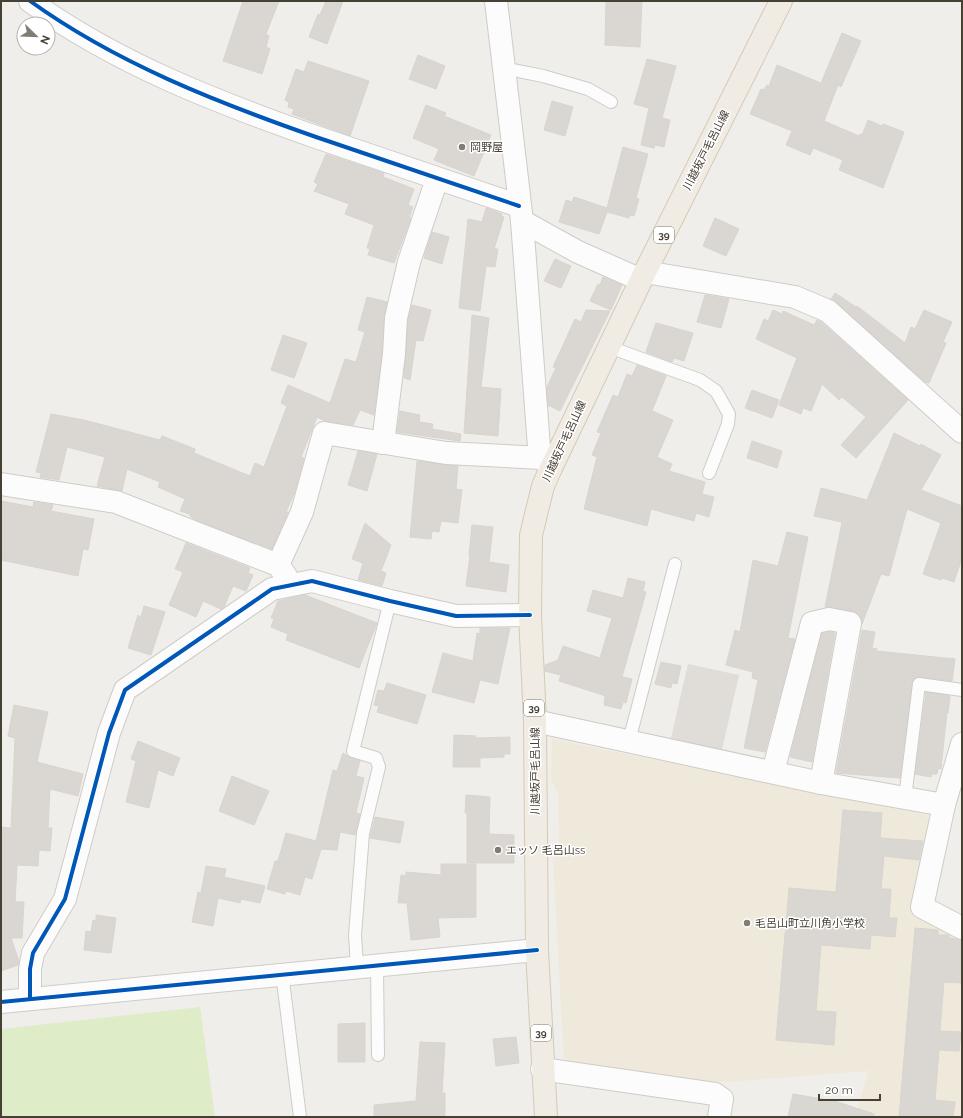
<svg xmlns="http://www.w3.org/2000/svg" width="963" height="1118" font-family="Raleway,'Noto Sans JP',sans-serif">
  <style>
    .education { fill: #efe9db }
    .green { fill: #deecc8 }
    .parking { fill: #e0ddd9 }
    .building { fill: #dad7d2; stroke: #d8d5cf }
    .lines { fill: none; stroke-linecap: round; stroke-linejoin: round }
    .service-casing { stroke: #ceccc7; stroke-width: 14 }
    .minor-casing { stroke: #ceccc7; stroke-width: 24 }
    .tertiary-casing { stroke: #ceccc7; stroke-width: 24 }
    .primary-casing { stroke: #d4cab6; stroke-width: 24 }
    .service { stroke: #fdfcfc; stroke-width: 12 }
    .minor { stroke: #fdfcfc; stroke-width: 22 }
    .tertiary { stroke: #fdfcfc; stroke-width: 22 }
    .primary { stroke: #f1ece3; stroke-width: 22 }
    .cycleway-casing { stroke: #fff; stroke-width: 6 }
    .cycleway { stroke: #0057b8; stroke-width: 4 }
    .poi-dot { fill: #827d74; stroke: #fff; stroke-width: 1.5 }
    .labels { text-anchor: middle; stroke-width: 3; stroke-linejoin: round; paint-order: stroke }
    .shield { fill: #fff; stroke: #7e7972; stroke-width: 1 }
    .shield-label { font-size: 10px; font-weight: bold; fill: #474035 }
    .poi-label { font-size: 11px; fill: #474035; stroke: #fff; text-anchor: start }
    .street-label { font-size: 11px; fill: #474035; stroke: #fff }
  </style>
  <rect width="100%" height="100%" fill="#f0eeea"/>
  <path class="education" d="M552,739L927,815L931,828L913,913L962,933V1117H856L868,1071L728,1082L680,1080L564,1063L553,859L559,844L558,793L551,780Z"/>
  <path class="green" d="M200,1007L215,1117H1V1029Z"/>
  <path class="parking" d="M688,664L739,675L721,754L670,742Z"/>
  <g class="building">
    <path d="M243,1H279L266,34L269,36L266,47L270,49L262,74L223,61Z"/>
    <path d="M326,1H343L327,44L309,37L318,14L320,15Z"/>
    <path d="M606,1H642L640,47L605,45Z"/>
    <path d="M842,33L861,41L841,87L838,85L824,121L859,136L860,134L862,135L868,120L882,126L883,124L904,132L883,188L839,170L843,160L813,148L810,155L786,145L792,131L750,114L761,89L764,90L767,85L769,86L777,65L821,83Z"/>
    <path d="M418,55L445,66L436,89L409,79Z"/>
    <path d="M647,59L676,66L662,118L670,120L664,147L655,145L654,148L641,145L649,108L634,104Z"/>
    <path d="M308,61L369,81L350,136L292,114L294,109L288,107L289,102L285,100L296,69L304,72Z"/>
    <path d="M552,101L573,107L565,136L544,130Z"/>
    <path d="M426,105L446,113L444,116L491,135L474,176L434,160L439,149L413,138Z"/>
    <path d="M623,147L648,154L636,198L639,199L634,216L630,215L629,218L607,212L599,234L559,222L566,200L572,202L574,197L607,208Z"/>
    <path d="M326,154L384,173L383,177L414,189L408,205L413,207L409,218H411L394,263L368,255L370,249L367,248L374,225L345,214L349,204L314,191L318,184L314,182Z"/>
    <path d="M486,208L502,214L501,216L504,217L494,249H498L495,267L486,266L480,311L459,308L468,219L482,222Z"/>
    <path d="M715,218L739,229L726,256L703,246Z"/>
    <path d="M432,232L449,237L442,264L424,258Z"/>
    <path d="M555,259L571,266L561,288L544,281Z"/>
    <path d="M603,277L622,285L611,310L590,301L598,284L600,285Z"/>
    <path d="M835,293L856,307L857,306L905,343L911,327L915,329L924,310L952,322L943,342L946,343L929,383L925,382L831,299Z"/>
    <path d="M705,295L729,299L721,328L697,322Z"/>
    <path d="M367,297L387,302L384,317L382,353L374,415L360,410L353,425L325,421L317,417L301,457L304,458L294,494L286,512H288L272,549L196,520L190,516V514L180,511L185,499L158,487L160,482L127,469L122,491L97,486L105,457L67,447L59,480L40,477L41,473L36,472L51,414L84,420L160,440L162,436L195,449L194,453L250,476L255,463L264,467L287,406L281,403L288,385L330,403L345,359L356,362L365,332L358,330Z"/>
    <path d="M412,305L431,310L423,341L416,340L410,380L404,378L408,320Z"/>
    <path d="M586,310L610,311L560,411L548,405L547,387L556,368L553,367L575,319L581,322Z"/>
    <path d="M773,310L782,314L783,311L814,325L817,320L821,322L908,400L856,458L841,445L866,417L842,397L839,400L822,384L811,411L803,408L801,414L779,405L797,358L756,339L764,319L768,321Z"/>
    <path d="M472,315L489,318L481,387L501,389L498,436L464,433Z"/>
    <path d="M656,323L693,333L684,361L674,358L672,362L646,352Z"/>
    <path d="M283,335L307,343L294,378L271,370Z"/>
    <path d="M637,365L666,376L652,411L673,420L657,457L672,464L669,471L705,482L702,494L714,497L709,517L696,513L694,521L651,509L647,526L584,509L597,457L592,455L601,433L597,432L613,395L618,397L627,374L632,376Z"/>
    <path d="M752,390L779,400L772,418L745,408Z"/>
    <path d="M400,411L420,415L419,422L433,424L432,429L461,434L460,441L397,432Z"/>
    <path d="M894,433L920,446L921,444L941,455L921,490L962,506V558L954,582L942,578L941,580L923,574L941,523L907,509L889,576L881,574L862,624L858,614L853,611L825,607L842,522L814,516L821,488L867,500Z"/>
    <path d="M752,441L782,451L777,468L747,458Z"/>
    <path d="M358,451L377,454L367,491L348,485Z"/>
    <path d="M417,461L458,466L456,489L462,490L458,523L441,521L439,532L432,531L431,539L410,537Z"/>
    <path d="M1,501L33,507L34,502L53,505L51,511L94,519L88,550L83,549L78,576L1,560Z"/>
    <path d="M365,523L391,545L381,571L386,573L382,586L358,580L363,563L352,559Z"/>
    <path d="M472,525L493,527L489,562L509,565L506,592L466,586L470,556H469Z"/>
    <path d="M787,532L808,537L788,638L795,639L765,752L744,748L758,680L752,678L753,672L726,665L735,630L740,632L753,560L778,566Z"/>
    <path d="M186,543L250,568L248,573L253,575L246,591L233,586L224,607L221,609L203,601L196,617L169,605L183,572L175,569Z"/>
    <path d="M628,578L645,582L643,591L646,592L622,677L632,679L626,703L623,702L621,709L604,705L605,697L603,695L559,681L561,675L545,671V665L558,660L563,646L600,658L612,618L587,611L593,590L623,598Z"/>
    <path d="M305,595L377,623L359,668L286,640L288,634L271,627L274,619L271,618L278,601Z"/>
    <path d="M144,606L165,612L151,655L128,648L138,615L141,617Z"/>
    <path d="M480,628H510L498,684L480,680L474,703L432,692L443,653L473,661L477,633L480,634Z"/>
    <path d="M862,630L875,632L872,648L877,649L876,651L955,659L952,681L920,677L913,680L900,778L836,773Z"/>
    <path d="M829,632L835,633L812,762L790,757L822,633Z"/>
    <path d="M661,662L681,666L677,684L672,683L671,688L655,684Z"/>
    <path d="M387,683L426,695L417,724L377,712L379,706L374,705L378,690L384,691Z"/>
    <path d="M926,692L950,696L948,713L947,712L941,769L938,768L937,774H932L931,777L915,774Z"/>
    <path d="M14,705L48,712L37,762L83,774L78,796L50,789L48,828H52L50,851L39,850L38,866L17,865L15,902H24L22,938H11L19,961L18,965L1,971V827L11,828L15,738L8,736Z"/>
    <path d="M454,735L476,736V738L510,737V754H504V757L480,758V767H453Z"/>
    <path d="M138,741L180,758L173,776L158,770L149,808L126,802L136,761L131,759Z"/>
    <path d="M343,753L350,758L360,761L356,776L364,778L356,813L360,814L355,835L340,832L337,850L321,849L312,879L305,877L300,895L286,891L285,894L267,889L275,861H278L286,833L316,841L333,770L337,771Z"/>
    <path d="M232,776L269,791L254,825L219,811Z"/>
    <path d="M466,795L490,797L489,834L514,835V863H467V813H465Z"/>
    <path d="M843,810L882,813L880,838L923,841L919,860L884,856L881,889H891L889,918H897L895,937L871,935L870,949L821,945L816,1011L836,1012L834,1045L776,1040L789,888L836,892Z"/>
    <path d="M375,817L404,822L400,843L370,838Z"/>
    <path d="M441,864H476V917L438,918L440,937L411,940L407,903H398L401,875L406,876V872L441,875Z"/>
    <path d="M206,866L226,869L224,877L265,886L260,903L241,899L240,903L218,898L213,926L192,922L198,892L201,893Z"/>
    <path d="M96,915L116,918L111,953L84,950L86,931L91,932L93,920L96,921Z"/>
    <path d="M915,928L938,930V935H949V938L962,940V983L944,982L940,1031L961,1032L959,1051L939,1050L935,1100L955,1102L953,1117H899Z"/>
    <path d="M365,1023V1062H338V1024Z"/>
    <path d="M516,1037L519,1063L496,1066L493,1039Z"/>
    <path d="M420,1042L445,1043L442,1093H445V1117H374V1105L416,1101Z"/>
    <path d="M793,1094L828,1100L829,1099L874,1114V1117H788Z"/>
  </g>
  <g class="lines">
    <g class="service-casing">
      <g id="service">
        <path d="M503,68L543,76L588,89L611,102"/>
        <path d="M609,347L700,380L716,391L729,414L728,424L709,473"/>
        <path d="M629,741L675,564"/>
        <path d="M905,798L919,684L962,690"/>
        <path d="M357,966L355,935L363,833L379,767L376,758L353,751L390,601"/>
        <path d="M377,966L378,1055"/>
        <path d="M282,973L300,1117"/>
      </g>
    </g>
    <g class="minor-casing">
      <g id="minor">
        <path d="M30,1C116,63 216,102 316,137C383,160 451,183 519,206"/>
        <path d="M496,1L522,221L539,447L550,470"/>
        <path d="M522,221L578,252L641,280"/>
        <path d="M645,272L795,297L828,311L962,432"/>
        <path d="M383,443L394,354L396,318L409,262L437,179"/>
        <path d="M1,484L116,502L278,565L286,576"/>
        <path d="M278,565L302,512L324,433L446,453L543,458"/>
        <path d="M535,721L821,783L944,805L962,744"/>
        <path d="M773,772L812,623L829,619L850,623L821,783"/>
        <path d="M944,805L922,907L962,928"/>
        <path d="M30,999V969L33,953L65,899L109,733L125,690L272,589L312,581L390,601L456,616L530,615"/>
        <path d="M542,1069L715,1094L722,1099L719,1117"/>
      </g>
    </g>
    <g class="tertiary-casing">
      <path id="tertiary" d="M1,1002L537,950"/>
    </g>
    <g class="primary-casing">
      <path id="primary" d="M546,1117L537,950L535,721L530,615L531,535L543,486L550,470L645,272L781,1"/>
    </g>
    <use href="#service" class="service"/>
    <use href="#minor" class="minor"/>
    <use href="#tertiary" class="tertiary"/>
    <use href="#primary" class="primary"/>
    <g class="cycleway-casing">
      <g id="cycleway">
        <path d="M30,1C116,63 216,102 316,137C383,160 451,183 519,206"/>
        <path d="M30,999V969L33,953L65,899L109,733L125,690L272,589L312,581L390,601L456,616L530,615"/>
        <path d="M1,1002L537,950"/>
      </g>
    </g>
    <use href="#cycleway" class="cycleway"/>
  </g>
  <g class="poi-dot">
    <circle cx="462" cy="147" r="4"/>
    <circle cx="498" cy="850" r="4"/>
    <circle cx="747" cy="923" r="4"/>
  </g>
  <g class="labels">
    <g class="shield">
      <rect x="654" y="227" width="20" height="16" rx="3"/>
      <rect x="524" y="700" width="20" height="16" rx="3"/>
      <rect x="531" y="1025" width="20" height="16" rx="3"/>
    </g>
    <g class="shield-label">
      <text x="664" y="239">39</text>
      <text x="534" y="712">39</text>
      <text x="541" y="1037">39</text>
    </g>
    <g class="poi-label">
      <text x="470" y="151">岡野屋</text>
      <text x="506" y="854">エッソ 毛呂山ss</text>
      <text x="755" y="927">毛呂山町立川角小学校</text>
    </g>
    <g class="street-label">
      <text transform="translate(706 150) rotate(-63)" y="4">川越坂戸毛呂山線</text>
      <text transform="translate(564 441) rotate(-65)" y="4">川越坂戸毛呂山線</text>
      <text transform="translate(535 771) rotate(-90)" y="4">川越坂戸毛呂山線</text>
    </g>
  </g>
  <rect width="963" height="1118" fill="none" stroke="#474035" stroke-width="4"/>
  <g transform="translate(36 36) rotate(113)"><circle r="19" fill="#ffffff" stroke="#b5b3ae"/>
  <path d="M0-3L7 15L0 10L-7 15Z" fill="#827d74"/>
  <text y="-6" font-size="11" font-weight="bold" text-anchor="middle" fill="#474035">N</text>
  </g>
  <path d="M819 1094v6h61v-6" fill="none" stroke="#474035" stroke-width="2"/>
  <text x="825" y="1094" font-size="12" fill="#474035" stroke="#ffffff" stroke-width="3" paint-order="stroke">20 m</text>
</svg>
